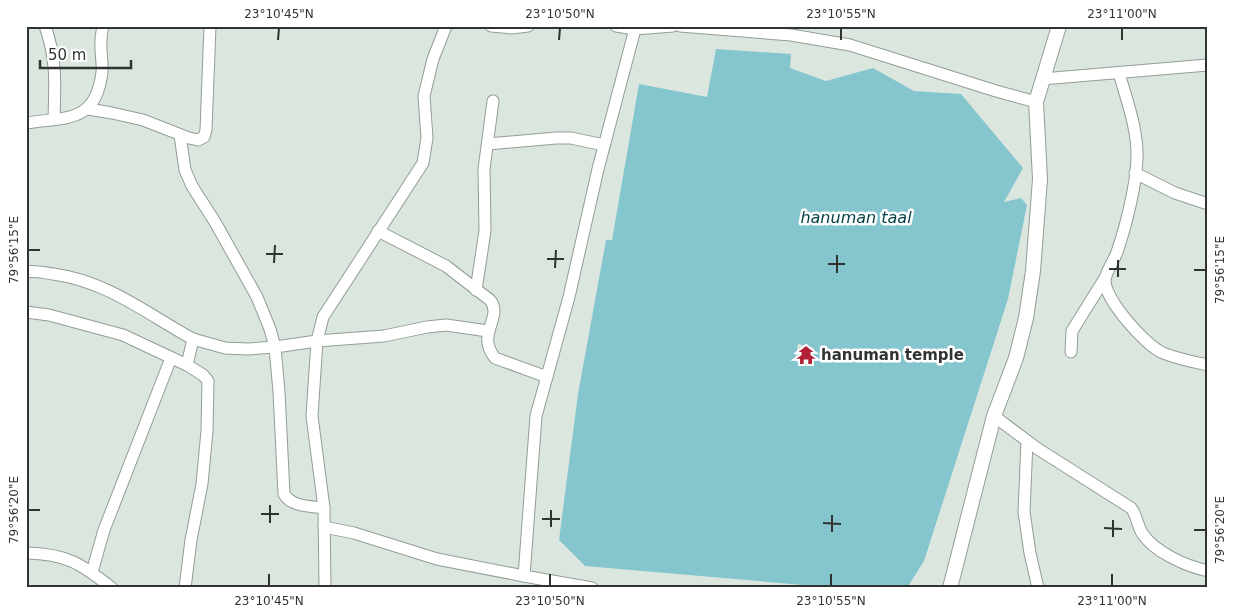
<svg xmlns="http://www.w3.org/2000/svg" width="1234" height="614" font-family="'DejaVu Sans',sans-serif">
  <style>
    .water { fill: #85c6ce; fill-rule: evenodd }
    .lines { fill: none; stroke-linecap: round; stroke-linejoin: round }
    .minor-casing { stroke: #929d95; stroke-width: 13 }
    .tertiary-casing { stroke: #929d95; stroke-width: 16 }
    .minor { stroke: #fff; stroke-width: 11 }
    .tertiary { stroke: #fff; stroke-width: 14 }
    .ticks { fill: none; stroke: #2f3431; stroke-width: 2 }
    .labels { text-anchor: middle; stroke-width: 5; stroke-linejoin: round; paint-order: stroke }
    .poi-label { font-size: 15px; font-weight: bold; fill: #2f3431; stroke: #fff; text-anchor: start }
    .water-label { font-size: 16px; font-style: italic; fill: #003f45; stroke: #fff }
    .neatline { fill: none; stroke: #2f3431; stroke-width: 2 }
    .ticks-label { font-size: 12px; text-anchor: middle; fill: #2f3431 }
  </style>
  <rect width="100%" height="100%" fill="#dbe7de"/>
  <path class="water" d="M716,49L791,54L790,68L826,81L873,68L914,91L961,94L1023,168L1004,202L1021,198L1027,205L1008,299L924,561L907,588H838L585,566L559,540L578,394L606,240H612L639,84L707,97ZM798,344L814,348L810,365L795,361Z"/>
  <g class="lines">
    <g class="minor-casing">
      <g id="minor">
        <path d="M45,26C57,60 55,83 54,119"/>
        <path d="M491,26L512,28L528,26"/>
        <path d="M616,26L635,29L673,26"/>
        <path d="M680,26L791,35L850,45L996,91L1036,102"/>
        <path d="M1119,73C1127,101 1138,130 1137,159C1136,186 1126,226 1117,252C1114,261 1106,271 1105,280C1104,299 1146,346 1163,353C1178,359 1193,362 1208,365"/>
        <path d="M1042,79L1208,65"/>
        <path d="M88,109L112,113L143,120L189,138L198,140L204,137L206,130L210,26"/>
        <path d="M26,123C67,117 96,123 102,72C103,62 100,52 101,41C101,36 102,31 103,26"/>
        <path d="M180,135L185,170L192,186L215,222L257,297L270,329L275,347L279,392L284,494C292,507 309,506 324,508"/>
        <path d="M488,144L556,138H571L604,145"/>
        <path d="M1135,173L1175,193L1208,204"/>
        <path d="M378,231L446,266L490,300C504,317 475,334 495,358L547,377"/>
        <path d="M26,272C35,270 45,273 53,274C107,281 147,314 193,339L187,365"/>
        <path d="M476,290L485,231L484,169L493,101"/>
        <path d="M26,312L49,315L123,335L187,365L203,375L208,381L207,431L202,484L191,540L185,588"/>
        <path d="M193,339L225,348L248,349L275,347L317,341L384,336L427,327L446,325L488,331"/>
        <path d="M1071,352L1072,331L1105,278"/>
        <path d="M994,416L1038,449L1131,508C1137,515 1137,525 1142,533C1154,552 1186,566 1208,571"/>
        <path d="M1027,441L1024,512L1030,553L1038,588"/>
        <path d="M324,527L354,533L437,559L524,576"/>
        <path d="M26,553C67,554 80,563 112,588"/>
        <path d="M92,572L104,530L171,358"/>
        <path d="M325,588L324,508L312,416L317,341L323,317L423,163L427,138L424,96L433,59L446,26"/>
        <path d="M592,588L524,576L536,416L569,297L598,169L635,29"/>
      </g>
    </g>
    <g class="tertiary-casing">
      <path id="tertiary" d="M950,588L994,416L1016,358L1026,318L1033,271L1040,179L1036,102L1059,26"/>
    </g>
    <use href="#minor" class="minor"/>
    <use href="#tertiary" class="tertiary"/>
  </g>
  <path class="ticks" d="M278,40L279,28M559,40L560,28M841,40V28M1122,40V28M28,250H40M266,254H283M547,259H564M274,263L275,245M828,264H845M555,268L556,250M1109,269H1126M1194,270H1206M837,273V255M1118,277V260M28,510H40M261,514H279M542,519H560M270,523V505M823,523L841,524M551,527V510M1104,528L1122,529M1194,530H1206M832,532V515M1113,537V520M269,586V574M550,586V574M831,586V574M1112,586V574"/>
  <defs>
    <g id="temple-bare" transform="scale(1.5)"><path d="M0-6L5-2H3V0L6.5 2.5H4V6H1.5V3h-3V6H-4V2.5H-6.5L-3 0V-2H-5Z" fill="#b32137" stroke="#fff" stroke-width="2.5" paint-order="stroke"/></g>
  </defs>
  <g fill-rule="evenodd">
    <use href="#temple-bare" x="806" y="355"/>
  </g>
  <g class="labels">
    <g class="poi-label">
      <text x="821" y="360">hanuman temple</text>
    </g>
    <g class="water-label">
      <text x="856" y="223">hanuman taal</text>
    </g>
  </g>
  <rect width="1234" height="614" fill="none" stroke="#ffffff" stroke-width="55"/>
  <path d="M40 60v8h91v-8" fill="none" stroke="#2f3431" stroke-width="2.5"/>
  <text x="48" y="60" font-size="15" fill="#2f3431" stroke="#ffffff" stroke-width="4" paint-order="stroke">50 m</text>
  <rect x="28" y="28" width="1178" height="558" class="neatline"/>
  <g class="ticks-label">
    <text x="279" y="18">23°10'45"N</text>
    <text x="560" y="18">23°10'50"N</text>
    <text x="841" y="18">23°10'55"N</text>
    <text x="1122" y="18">23°11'00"N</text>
    <text transform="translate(14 250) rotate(-90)" y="4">79°56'15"E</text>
    <text transform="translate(1220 270) rotate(-90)" y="4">79°56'15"E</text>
    <text transform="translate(14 510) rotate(-90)" y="4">79°56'20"E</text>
    <text transform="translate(1220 530) rotate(-90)" y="4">79°56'20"E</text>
    <text x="269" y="605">23°10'45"N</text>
    <text x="550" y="605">23°10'50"N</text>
    <text x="831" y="605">23°10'55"N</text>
    <text x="1112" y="605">23°11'00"N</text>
  </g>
</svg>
